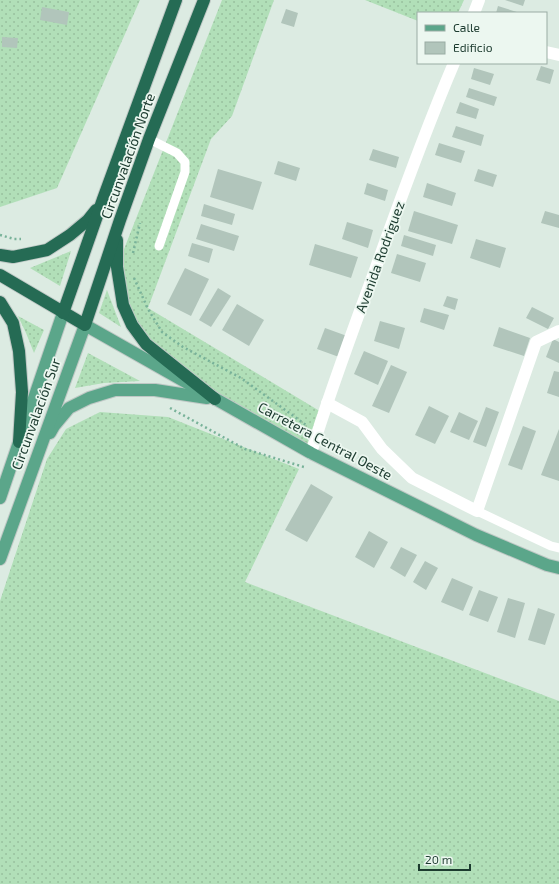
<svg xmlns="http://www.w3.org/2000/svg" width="559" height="884" font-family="'Exo 2',sans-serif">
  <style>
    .grass { fill: url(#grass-dots) }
    .building { fill: #b1c5bb }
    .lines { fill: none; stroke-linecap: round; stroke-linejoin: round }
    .primary-casing { stroke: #bfc8c5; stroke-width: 14 }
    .highway-casing { stroke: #bfc8c5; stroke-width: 14 }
    .path { stroke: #78b299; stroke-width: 2.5; stroke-dasharray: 2 3; stroke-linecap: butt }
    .lane { stroke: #fff; stroke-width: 9 }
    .street { stroke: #fff; stroke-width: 12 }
    .primary { stroke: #5ba68a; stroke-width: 12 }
    .highway { stroke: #256b54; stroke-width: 12 }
    .labels { text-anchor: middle; stroke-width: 3.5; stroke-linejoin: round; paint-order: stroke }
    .street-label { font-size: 14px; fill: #1c3b2f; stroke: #ecf7f0 }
  </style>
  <defs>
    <pattern id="grass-dots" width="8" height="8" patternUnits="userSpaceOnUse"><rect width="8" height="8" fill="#b1dfb8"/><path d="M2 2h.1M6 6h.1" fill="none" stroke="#98c09e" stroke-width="1.8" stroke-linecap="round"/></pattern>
  </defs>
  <rect width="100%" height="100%" fill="#dcebe2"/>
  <g class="grass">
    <path d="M0,0H140L57,188L0,207Z"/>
    <path d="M222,0H274L232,116L211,139L148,308L323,413L311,453L215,399L132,325L117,267Z"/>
    <path d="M365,0H464L458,13H418V21Z"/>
    <path d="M71,251L60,286L30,268Z"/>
    <path d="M107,290L121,327L99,313Z"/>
    <path d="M18,316L44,330L34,353L26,333Z"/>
    <path d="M88,353L140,381L104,383L75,388Z"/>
    <path d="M100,412L168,417L299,469L245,582L559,701V884H0V601L47,459L66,429Z"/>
  </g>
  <g class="building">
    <path d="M505,0H525L523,6Z"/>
    <path d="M498,6L520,13H496Z"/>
    <path d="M42,7L69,12L67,25L40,20Z"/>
    <path d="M286,9L298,13L294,27L281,23Z"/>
    <path d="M2,37L18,38L17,48L2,47Z"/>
    <path d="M541,66L554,70L550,84L536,80Z"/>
    <path d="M474,68L494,74L490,85L471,79Z"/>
    <path d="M469,88L497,97L494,106L466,97Z"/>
    <path d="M460,102L479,109L476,119L456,113Z"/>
    <path d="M456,126L484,135L481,146L452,137Z"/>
    <path d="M439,143L465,151L461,163L435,155Z"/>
    <path d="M373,149L399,157L396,168L369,160Z"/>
    <path d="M278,161L300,168L296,181L274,174Z"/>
    <path d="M218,169L262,182L253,210L210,197Z"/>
    <path d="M478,169L497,175L493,187L474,181Z"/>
    <path d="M367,183L388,190L385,201L364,194Z"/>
    <path d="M427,183L456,193L452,206L423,197Z"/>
    <path d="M204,204L235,214L232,225L201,216Z"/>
    <path d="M414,211L458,225L452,244L408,231Z"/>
    <path d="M545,211L559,215V228L541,223Z"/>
    <path d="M347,222L373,230L368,248L342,239Z"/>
    <path d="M201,224L239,236L234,251L196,239Z"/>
    <path d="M404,235L436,245L433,256L401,246Z"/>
    <path d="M476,239L506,248L500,268L470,258Z"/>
    <path d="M192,243L213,249L209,263L188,256Z"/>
    <path d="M315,244L358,257L351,278L309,265Z"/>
    <path d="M397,254L426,263L420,282L391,273Z"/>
    <path d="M185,268L209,279L191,316L167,304Z"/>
    <path d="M218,288L231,296L211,327L199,320Z"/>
    <path d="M447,296L458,299L455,310L443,306Z"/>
    <path d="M237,304L264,320L249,346L222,330Z"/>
    <path d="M532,307L554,318L548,329L526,318Z"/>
    <path d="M424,308L449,315L444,330L420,322Z"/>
    <path d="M380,321L405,328L399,349L374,341Z"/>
    <path d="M499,327L530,338L524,356L493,346Z"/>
    <path d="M325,328L347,336L339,357L317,349Z"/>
    <path d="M553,339L559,342V363L546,357Z"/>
    <path d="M364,351L388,361L378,385L354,374Z"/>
    <path d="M391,365L407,372L389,413L372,406Z"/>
    <path d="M554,371L559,372V397L547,393Z"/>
    <path d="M429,406L449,416L435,444L415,435Z"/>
    <path d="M486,407L499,412L486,447L473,442Z"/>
    <path d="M459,412L478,421L469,440L450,432Z"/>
    <path d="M523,426L536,431L522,470L508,465Z"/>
    <path d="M559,429V481L541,475Z"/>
    <path d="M311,484L333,497L307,542L285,530Z"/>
    <path d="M369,531L388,542L374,568L355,557Z"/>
    <path d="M401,547L417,555L405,577L390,568Z"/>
    <path d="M425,561L438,568L426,590L413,582Z"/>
    <path d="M452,578L473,587L463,611L441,602Z"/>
    <path d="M479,590L498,597L488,622L469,615Z"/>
    <path d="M508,598L525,603L515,638L497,632Z"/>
    <path d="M538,608L555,614L545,645L528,640Z"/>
  </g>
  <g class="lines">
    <g class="primary-casing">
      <g id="primary">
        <path d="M50,433L54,426L69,408L89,398L115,390H155L207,398"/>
        <path d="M0,498L63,313"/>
        <path d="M0,559L85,325L311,453L476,535L547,565L559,568"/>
      </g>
    </g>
    <g class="highway-casing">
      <g id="highway">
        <path d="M117,240V267L123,305L132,325L146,344L215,399"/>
        <path d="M0,255L13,257L47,250L70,235L88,220L96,210"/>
        <path d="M0,275L85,325L120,220L149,139L204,0"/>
        <path d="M0,302L13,323L19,351L22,392L19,442"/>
        <path d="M63,313L103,199L176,0"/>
      </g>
    </g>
    <g class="path">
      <path d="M0,235L14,239H21"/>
      <path d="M133,253L140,223"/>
      <path d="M134,278L148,309L162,332L183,347L241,378L306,425"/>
      <path d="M170,408L245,449L304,467"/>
      <path d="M328,440L369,464"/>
    </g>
    <g class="lane">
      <path d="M149,139L177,153L185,162V172L159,246"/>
      <path d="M477,511L551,546L559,548"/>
    </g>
    <g class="street">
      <path d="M474,13L479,0"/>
      <path d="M546,52L559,55"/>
      <path d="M327,403L362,422L382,449L412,478L477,511L536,342L559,331"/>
      <path d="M311,453C330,391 353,330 375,270C400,200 425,131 454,63"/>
    </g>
    <use href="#primary" class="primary"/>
    <use href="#highway" class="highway"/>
  </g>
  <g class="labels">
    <g class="street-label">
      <text transform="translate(128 156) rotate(-70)" y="5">Circunvalación Norte</text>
      <text transform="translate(380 257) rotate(-70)" y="5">Avenida Rodriguez</text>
      <text transform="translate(36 414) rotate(-70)" y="5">Circunvalación Sur</text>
      <text transform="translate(325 441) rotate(28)" y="5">Carretera Central Oeste</text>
    </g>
  </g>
  <rect x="417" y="12" width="130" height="52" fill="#ecf7f0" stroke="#99aca3"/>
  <rect x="425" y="25" width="20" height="6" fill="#5ba68a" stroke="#99aca3"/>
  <text x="453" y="32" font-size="12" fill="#1c3b2f">Calle</text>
  <rect x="425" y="42" width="20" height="12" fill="#b1c5bb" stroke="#99aca3"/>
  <text x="453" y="52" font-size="12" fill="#1c3b2f">Edificio</text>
  <path d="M419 864v6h51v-6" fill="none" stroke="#1c3b2f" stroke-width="2"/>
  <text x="425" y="864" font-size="12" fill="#1c3b2f" stroke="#ecf7f0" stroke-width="3" paint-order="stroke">20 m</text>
</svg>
